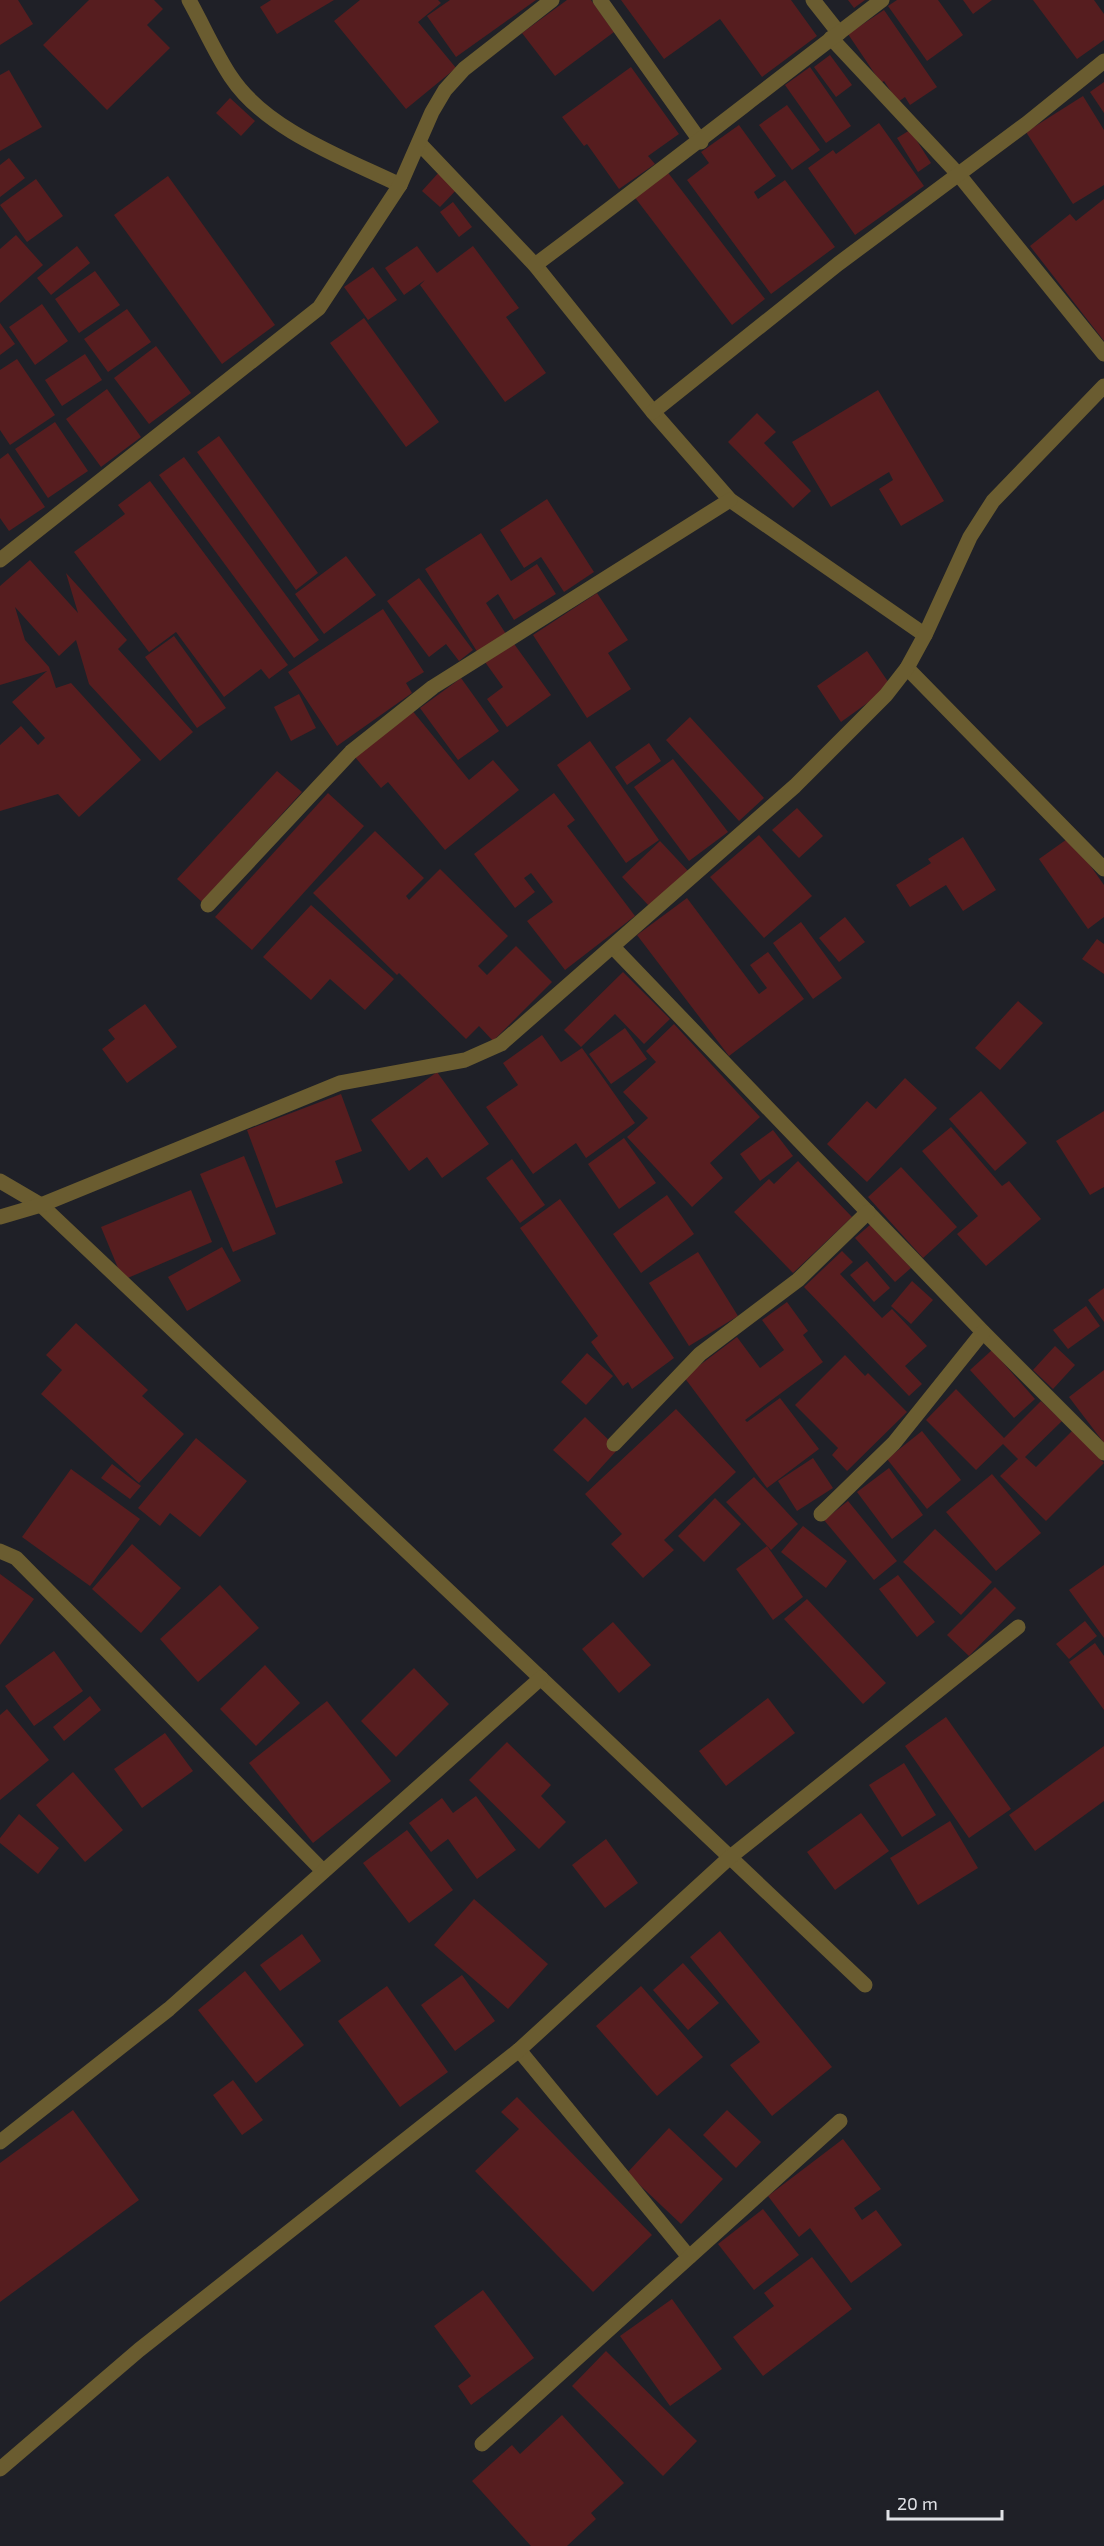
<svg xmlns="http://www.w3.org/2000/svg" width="1104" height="2546" font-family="'Exo 2',sans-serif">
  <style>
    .building { fill: #561d1f }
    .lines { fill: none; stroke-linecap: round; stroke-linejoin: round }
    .minor { stroke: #6a5c30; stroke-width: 15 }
  </style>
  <rect width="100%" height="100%" fill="#1f2027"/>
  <g class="building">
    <path d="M0,0H18L33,24L0,45Z"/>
    <path d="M89,0H154L163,9L147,25L170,48L107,110L43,45Z"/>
    <path d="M271,0H334L277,34L260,7Z"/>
    <path d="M360,0H438L441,3L418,22L456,68L406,109L334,21Z"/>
    <path d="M450,0H536L456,57L427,16Z"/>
    <path d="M567,0H591L614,32L555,76L522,33Z"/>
    <path d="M621,0H791L817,36L762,77L720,19L664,59Z"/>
    <path d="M848,0H865L854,8Z"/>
    <path d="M897,0H938L963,35L927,61L888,6Z"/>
    <path d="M963,0H992L973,14Z"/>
    <path d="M1033,0H1094L1104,14V40L1077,59Z"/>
    <path d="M884,10L937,87L910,105L905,97L898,102L884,81L881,83L848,34Z"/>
    <path d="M830,55L852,85L836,97L814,67Z"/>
    <path d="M631,67L679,134L648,156L655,164L619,189L587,144L584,146L562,117Z"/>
    <path d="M810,67L851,126L826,143L785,85Z"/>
    <path d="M9,70L42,127L0,151V75Z"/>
    <path d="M1104,82V113L1090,92Z"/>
    <path d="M1083,96L1104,130V185L1073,204L1026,132Z"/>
    <path d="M230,98L255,121L241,136L216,113Z"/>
    <path d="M787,105L820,150L792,170L759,125Z"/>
    <path d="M879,123L924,186L855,235L808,168L833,150L836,154Z"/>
    <path d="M739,125L776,176L754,192L758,199L785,180L835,247L771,294L687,180L709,163L701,152Z"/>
    <path d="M910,130L931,163L918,172L897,138Z"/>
    <path d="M9,158L25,178L0,197V165Z"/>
    <path d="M441,170L460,186L440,207L422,191Z"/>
    <path d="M666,170L765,299L732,325L633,195Z"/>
    <path d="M168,176L275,325L222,364L114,215Z"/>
    <path d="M36,179L63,216L27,242L0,205Z"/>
    <path d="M1104,199V341L1030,246L1070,214L1076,221Z"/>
    <path d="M453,202L472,227L459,237L440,212Z"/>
    <path d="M16,235L43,265L0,303V249Z"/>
    <path d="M77,246L90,263L51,295L37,278Z"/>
    <path d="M417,246L437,273L473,246L519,308L506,317L546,373L505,402L420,285L425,280L404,295L385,268Z"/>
    <path d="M373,267L397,300L368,320L344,287Z"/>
    <path d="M95,271L120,305L79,333L55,299Z"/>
    <path d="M42,304L68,341L35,365L9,327Z"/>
    <path d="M127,309L151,342L108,372L84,339Z"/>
    <path d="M364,318L439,422L406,447L330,343Z"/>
    <path d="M0,323L15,344L0,355Z"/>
    <path d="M156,346L191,393L149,424L114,378Z"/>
    <path d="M85,354L102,380L62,406L45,380Z"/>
    <path d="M17,359L55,415L10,445L0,430V370Z"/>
    <path d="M107,389L141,437L101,467L66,419Z"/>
    <path d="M878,390L944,501L901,526L879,489L893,480L889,472L831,507L792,442Z"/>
    <path d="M757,413L776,432L764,443L811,491L793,508L728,442Z"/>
    <path d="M55,422L88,471L48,498L15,449Z"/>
    <path d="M219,436L318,573L296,590L197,452Z"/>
    <path d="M8,453L45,507L9,531L0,518V459Z"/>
    <path d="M184,457L319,640L294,658L159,475Z"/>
    <path d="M150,481L288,665L269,679L261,669L224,697L176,632L149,652L74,552L125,514L118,505Z"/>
    <path d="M547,499L594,572L564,592L541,557L524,568L500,530Z"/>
    <path d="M481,533L511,581L537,564L556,594L514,620L498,594L486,603L506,634L478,653L425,569Z"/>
    <path d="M346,556L376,595L324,634L295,594Z"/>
    <path d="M30,560L78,613L66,573L127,640L118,649L193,732L160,761L89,684L76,640L59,656L15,607L25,640L49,667L56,688L71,683L141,760L79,817L58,794L0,811V745L21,726L38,745L45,738L12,702L47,671L0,685V586Z"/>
    <path d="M419,578L473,650L459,661L446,644L429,657L387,601Z"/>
    <path d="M597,593L628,640L608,653L631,689L587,718L533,635Z"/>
    <path d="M383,609L424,672L406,683L412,693L337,746L288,672Z"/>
    <path d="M174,636L226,708L197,728L145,657Z"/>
    <path d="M512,641L551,695L507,727L487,699L503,687L485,662Z"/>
    <path d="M867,651L891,686L841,722L817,686Z"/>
    <path d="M461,678L499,731L458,760L420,708Z"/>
    <path d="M299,694L316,728L291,741L274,707Z"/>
    <path d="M411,709L469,780L493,760L519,790L445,850L388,782L381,788L355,757Z"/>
    <path d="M690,717L764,798L739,821L666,740Z"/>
    <path d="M590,741L659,840L626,863L557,765Z"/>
    <path d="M649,743L661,761L627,785L615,767Z"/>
    <path d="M673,759L728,832L689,861L634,787Z"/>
    <path d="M277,771L302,792L202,902L177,879Z"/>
    <path d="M328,793L364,826L252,950L215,917Z"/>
    <path d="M554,793L575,820L567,826L635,916L565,970L527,921L553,902L531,873L524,878L535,892L515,908L474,854Z"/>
    <path d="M797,808L823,836L799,858L772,830Z"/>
    <path d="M375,831L424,878L406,896L409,900L440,869L508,936L478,966L487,975L516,946L552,982L493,1041L479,1026L466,1039L399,973L397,975L313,893Z"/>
    <path d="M759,835L812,896L764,938L710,877Z"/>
    <path d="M963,837L996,890L963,911L946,885L910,907L896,885L931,863L928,859Z"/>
    <path d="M1070,837L1104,885V917L1088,929L1039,859Z"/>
    <path d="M660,841L689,872L650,907L622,877Z"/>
    <path d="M687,898L759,994L767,988L750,965L768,952L804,999L729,1056L637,935Z"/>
    <path d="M311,905L394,979L365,1010L330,979L311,1000L263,957Z"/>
    <path d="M845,917L865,942L839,962L819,938Z"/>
    <path d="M801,922L842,978L813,999L773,943Z"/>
    <path d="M1097,939L1104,944V974L1082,959Z"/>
    <path d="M623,972L670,1019L644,1044L615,1014L581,1047L564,1030Z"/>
    <path d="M1018,1001L1043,1023L1000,1070L975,1048Z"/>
    <path d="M145,1004L177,1047L127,1083L102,1049L115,1039L108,1030Z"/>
    <path d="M674,1024L760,1117L710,1163L723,1178L692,1207L627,1137L648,1118L623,1092L656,1062L646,1051Z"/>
    <path d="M625,1028L647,1059L611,1084L589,1054Z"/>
    <path d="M542,1035L561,1062L582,1048L635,1123L586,1158L576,1143L533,1174L486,1107L518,1085L503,1063Z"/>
    <path d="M437,1072L489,1144L442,1178L427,1157L409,1171L371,1120Z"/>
    <path d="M905,1078L937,1108L867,1182L827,1144L867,1101L876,1109Z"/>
    <path d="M981,1091L1027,1143L995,1171L949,1119Z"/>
    <path d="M341,1094L362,1151L335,1161L343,1183L276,1208L247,1130Z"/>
    <path d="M1104,1111V1187L1090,1195L1056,1141Z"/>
    <path d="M951,1127L1002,1186L1009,1181L1041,1219L986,1266L957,1234L978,1216L922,1151Z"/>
    <path d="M773,1130L793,1156L760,1181L740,1154Z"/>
    <path d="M624,1138L656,1183L619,1209L588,1164Z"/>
    <path d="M244,1156L276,1234L233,1252L200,1174Z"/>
    <path d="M512,1159L545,1205L520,1223L486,1178Z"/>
    <path d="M798,1161L852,1217L793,1273L734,1212L769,1179L774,1184Z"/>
    <path d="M901,1167L957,1227L923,1258L868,1197Z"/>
    <path d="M191,1190L212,1242L123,1280L101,1227Z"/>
    <path d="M667,1195L694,1234L641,1273L613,1234Z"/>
    <path d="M560,1199L674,1358L632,1389L628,1382L623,1386L591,1342L598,1336L520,1228Z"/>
    <path d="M871,1224L911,1268L895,1282L855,1238Z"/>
    <path d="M222,1247L241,1281L187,1311L168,1277Z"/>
    <path d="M842,1251L853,1262L840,1274L882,1318L892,1309L927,1346L905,1366L922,1384L909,1396L804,1287Z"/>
    <path d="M698,1252L738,1316L689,1346L649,1283Z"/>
    <path d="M867,1261L890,1288L874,1302L850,1275Z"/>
    <path d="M912,1281L933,1300L911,1324L891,1306Z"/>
    <path d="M1104,1288V1322L1088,1300Z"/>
    <path d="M787,1302L808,1331L803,1335L823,1362L745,1420L747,1422L780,1398L819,1449L767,1488L684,1377L737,1337L760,1368L784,1350L762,1320Z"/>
    <path d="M1086,1306L1100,1326L1068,1349L1053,1330Z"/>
    <path d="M76,1323L148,1390L142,1396L184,1434L139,1483L41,1394L62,1370L46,1355Z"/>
    <path d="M1055,1346L1075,1365L1053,1389L1033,1370Z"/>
    <path d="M992,1350L1035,1399L1014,1418L970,1370Z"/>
    <path d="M587,1353L613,1376L586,1405L561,1382Z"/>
    <path d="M845,1355L865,1376L868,1373L907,1412L847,1471L832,1455L838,1448L795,1405Z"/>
    <path d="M1104,1370V1443L1069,1397Z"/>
    <path d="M956,1389L1004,1438L1041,1401L1062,1421L1025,1457L1036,1467L1073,1430L1104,1463L1046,1521L1000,1476L1018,1459L1003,1444L976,1470L926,1420Z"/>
    <path d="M676,1409L736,1472L664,1540L674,1550L643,1578L611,1544L622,1534L585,1494Z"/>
    <path d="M585,1417L618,1449L588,1482L553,1450Z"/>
    <path d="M922,1431L961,1480L927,1509L887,1459Z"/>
    <path d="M196,1438L247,1481L200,1537L170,1513L160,1526L138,1508Z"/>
    <path d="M813,1458L833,1488L797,1511L778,1481Z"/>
    <path d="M112,1464L141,1486L130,1499L101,1478Z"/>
    <path d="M889,1468L923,1515L892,1539L857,1492Z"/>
    <path d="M71,1469L140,1519L90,1586L22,1537Z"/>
    <path d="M992,1474L1041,1533L996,1571L946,1512Z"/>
    <path d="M754,1477L798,1524L771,1550L726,1502Z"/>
    <path d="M715,1498L741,1524L704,1562L678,1536Z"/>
    <path d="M848,1501L897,1561L874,1580L824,1520Z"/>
    <path d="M803,1526L847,1561L826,1588L781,1552Z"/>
    <path d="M935,1529L992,1582L961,1615L903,1562Z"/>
    <path d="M132,1544L181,1588L141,1633L92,1589Z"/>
    <path d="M767,1546L803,1597L773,1620L736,1569Z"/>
    <path d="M1104,1565V1638L1069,1590Z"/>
    <path d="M0,1574L34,1599L0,1645Z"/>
    <path d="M898,1575L935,1622L917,1637L879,1589Z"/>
    <path d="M220,1585L259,1628L198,1682L160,1639Z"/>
    <path d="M995,1587L1016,1608L969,1656L947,1635Z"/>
    <path d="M807,1599L886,1683L863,1704L784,1619Z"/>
    <path d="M1085,1621L1097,1636L1069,1659L1056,1644Z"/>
    <path d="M613,1622L651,1665L619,1693L582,1649Z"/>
    <path d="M1095,1643L1104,1656V1710L1069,1662Z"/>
    <path d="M54,1651L83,1691L34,1726L5,1686Z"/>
    <path d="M265,1665L300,1703L256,1746L220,1709Z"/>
    <path d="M414,1668L449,1704L396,1757L361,1721Z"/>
    <path d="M90,1696L101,1710L64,1741L53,1727Z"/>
    <path d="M768,1698L795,1733L726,1786L699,1751Z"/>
    <path d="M327,1701L391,1781L313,1843L249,1763Z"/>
    <path d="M7,1709L49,1760L0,1800V1715Z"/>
    <path d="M946,1717L1011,1809L969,1838L905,1746Z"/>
    <path d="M165,1733L193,1771L142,1808L114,1769Z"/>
    <path d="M507,1742L551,1785L541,1796L566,1822L539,1849L469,1780Z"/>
    <path d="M1104,1746V1801L1035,1851L1009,1815Z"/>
    <path d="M904,1763L936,1815L902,1837L869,1785Z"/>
    <path d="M73,1772L123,1830L85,1862L36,1805Z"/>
    <path d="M476,1796L516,1850L477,1879L448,1839L431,1852L409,1823L442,1798L453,1813Z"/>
    <path d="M861,1813L889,1851L835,1890L807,1852Z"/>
    <path d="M19,1814L59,1848L38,1874L0,1843V1838Z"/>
    <path d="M950,1821L978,1868L918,1905L890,1858Z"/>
    <path d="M407,1830L453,1890L409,1923L363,1863Z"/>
    <path d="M606,1839L638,1883L605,1908L572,1865Z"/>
    <path d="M474,1899L548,1964L508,2009L434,1945Z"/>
    <path d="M720,1931L832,2067L772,2116L730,2065L760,2042L690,1957Z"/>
    <path d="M302,1934L321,1961L280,1991L260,1965Z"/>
    <path d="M683,1963L719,2003L688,2030L653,1990Z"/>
    <path d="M245,1971L304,2045L256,2083L198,2010Z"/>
    <path d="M462,1975L495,2021L455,2051L421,2005Z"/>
    <path d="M387,1986L448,2072L400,2107L338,2021Z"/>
    <path d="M641,1986L703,2057L657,2096L596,2026Z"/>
    <path d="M233,2080L263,2120L242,2135L213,2095Z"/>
    <path d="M517,2097L652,2235L593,2292L475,2171L519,2129L501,2112Z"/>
    <path d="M73,2110L139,2200L0,2302V2163Z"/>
    <path d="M727,2110L761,2142L736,2168L703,2135Z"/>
    <path d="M669,2128L723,2179L681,2224L627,2173Z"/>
    <path d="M843,2139L881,2189L854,2208L862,2220L876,2210L902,2245L851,2283L810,2228L799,2237L768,2196Z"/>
    <path d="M763,2209L799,2255L754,2290L718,2244Z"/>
    <path d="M812,2257L852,2309L763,2376L733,2337L774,2306L764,2293Z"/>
    <path d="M483,2290L534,2358L471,2405L458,2386L471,2376L434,2326Z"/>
    <path d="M672,2299L722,2369L670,2406L620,2336Z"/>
    <path d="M606,2351L697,2441L663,2476L572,2386Z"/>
    <path d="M562,2415L624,2483L591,2513L596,2519L567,2546H531L472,2481L512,2445L520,2454Z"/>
  </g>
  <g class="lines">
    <g class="minor">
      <path d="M189,0C203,25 215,53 231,77C266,130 344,158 400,185"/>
      <path d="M600,0L701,142"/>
      <path d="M813,0L839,33"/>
      <path d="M831,38L959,175L1104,354"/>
      <path d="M419,143L535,265L653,412L730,500L925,635"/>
      <path d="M535,265C652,178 766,88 882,0"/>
      <path d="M653,412L838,264L1026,124L1104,61"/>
      <path d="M0,560L319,308L400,185L432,112L445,90L464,69L552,0"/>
      <path d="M907,668L1104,869"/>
      <path d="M208,905L351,752L433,687L730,500"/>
      <path d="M613,947L983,1332L1104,1453"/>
      <path d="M0,1181L41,1205L865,1985"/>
      <path d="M0,1217L41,1205L340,1083L465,1060L501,1044L795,786L886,695L907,668L925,635L970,537L993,501L1104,386"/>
      <path d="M614,1444L700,1354L798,1280L868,1212"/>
      <path d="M821,1514L894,1443L983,1332"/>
      <path d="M0,1551L16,1558L323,1871"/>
      <path d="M519,2050L689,2257"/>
      <path d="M0,2142L169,2009L541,1678"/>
      <path d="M482,2444L840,2121"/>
      <path d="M0,2469L139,2350L519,2050L729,1858L1018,1627"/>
    </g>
  </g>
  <path d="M888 2510v9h114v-9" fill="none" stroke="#e0e1e6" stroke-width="3"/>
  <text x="897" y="2510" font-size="18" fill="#e0e1e6" stroke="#1f2027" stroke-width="4.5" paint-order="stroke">20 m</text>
</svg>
